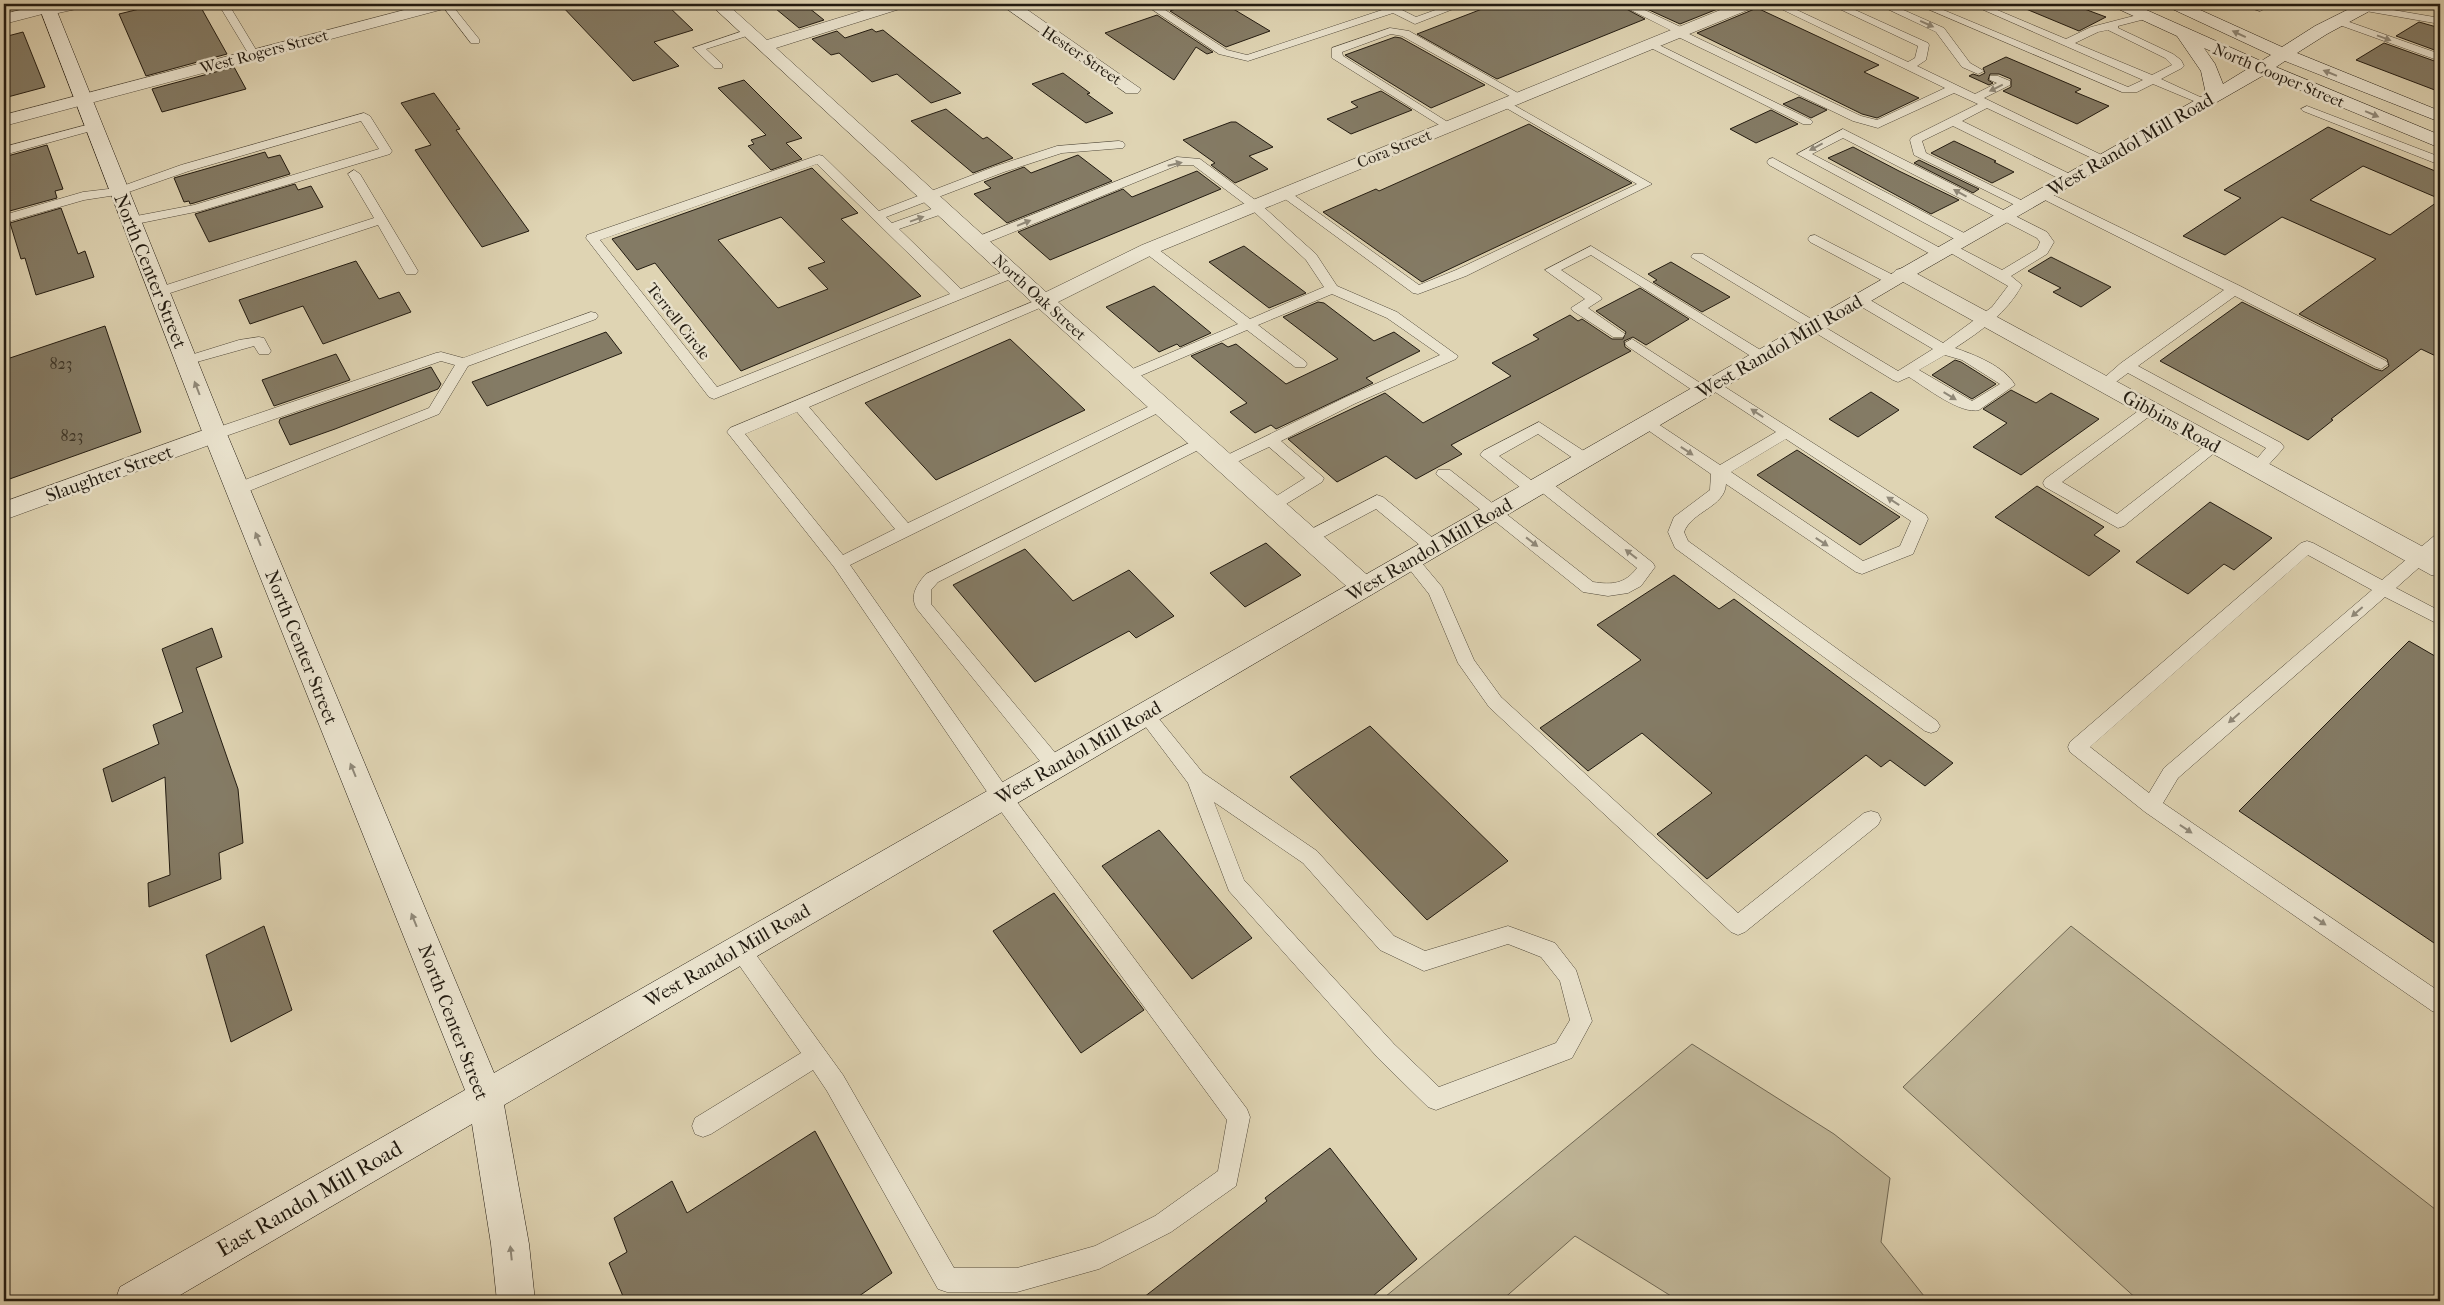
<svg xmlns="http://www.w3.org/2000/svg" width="2444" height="1305" font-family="'IM FELL French Canon',serif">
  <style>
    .green { fill: #bfb597; stroke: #706854 }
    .building { fill: #847b65; stroke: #221b11; fill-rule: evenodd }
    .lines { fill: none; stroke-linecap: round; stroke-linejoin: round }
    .lane-casing { stroke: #51493a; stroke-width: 1 }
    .street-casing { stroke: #51493a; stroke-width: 1 }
    .secondary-casing { stroke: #221b11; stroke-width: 1 }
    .lane { fill: #eae3ce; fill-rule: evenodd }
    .street { fill: #eae3ce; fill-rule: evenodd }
    .secondary { fill: #eae3ce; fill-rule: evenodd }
    .oneway { fill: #908979 }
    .labels { text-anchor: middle; stroke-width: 5; stroke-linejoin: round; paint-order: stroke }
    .far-street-label { font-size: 16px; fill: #221b11; stroke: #eae3ce }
    .number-label { font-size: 16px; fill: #3a3326 }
    .street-label { font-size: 19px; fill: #221b11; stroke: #eae3ce }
    .near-street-label { font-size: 22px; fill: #221b11; stroke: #eae3ce }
  </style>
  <rect width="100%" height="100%" fill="#dfd4b3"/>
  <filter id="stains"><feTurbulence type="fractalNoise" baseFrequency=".004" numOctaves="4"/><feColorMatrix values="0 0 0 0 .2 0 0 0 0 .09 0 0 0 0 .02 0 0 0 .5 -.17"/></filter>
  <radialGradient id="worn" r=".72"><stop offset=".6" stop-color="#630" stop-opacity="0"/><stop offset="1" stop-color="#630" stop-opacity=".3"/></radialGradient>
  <g class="green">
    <path d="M2071,926L2440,1213V1301H2139L1903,1087Z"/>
    <path d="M1692,1044L1834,1134L1890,1178L1881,1242L1928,1301H1679L1575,1236L1501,1301H1380Z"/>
  </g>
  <g class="building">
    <path d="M160,4H199L227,54L146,76L119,14Z"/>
    <path d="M560,4H666L693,30L654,42L679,66L633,81Z"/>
    <path d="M770,4H804L824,20L799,28Z"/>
    <path d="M1191,4H1225L1270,31L1226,47L1170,11Z"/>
    <path d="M1495,4H1617L1645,19L1497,79L1417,34Z"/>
    <path d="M1636,4H1730L1680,24Z"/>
    <path d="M2014,4H2071L2106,17L2079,31Z"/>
    <path d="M1757,8L1879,65L1864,72L1919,98L1877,118L1862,114L1697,33Z"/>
    <path d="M1157,15L1213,52L1207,54L1196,47L1174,80L1105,33Z"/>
    <path d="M2419,22L2440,28V52L2396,36Z"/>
    <path d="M872,29L876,32L883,30L961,93L931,103L897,74L872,82L839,53L831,55L812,39L837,31L845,38Z"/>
    <path d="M23,32L45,87L4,98V37Z"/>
    <path d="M1395,37L1401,38L1485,85L1431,108L1345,55Z"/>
    <path d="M2384,43L2440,63V92L2356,60Z"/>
    <path d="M2006,57L2081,89L2075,92L2109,106L2077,124L2003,91L2011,87V79L1999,74H1990L1988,80L1993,83L1989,85L1969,76L1973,74L1979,76L1985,73L1983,68Z"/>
    <path d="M234,67L246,89L162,112L152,89Z"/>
    <path d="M1063,73L1090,93L1087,94L1113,113L1086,123L1032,84Z"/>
    <path d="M744,80L802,138L786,143L802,159L771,170L748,146L754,144L751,140L766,135L718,88Z"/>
    <path d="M1381,91L1412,110L1351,134L1327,119L1358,107L1351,102Z"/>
    <path d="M434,93L460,129L456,130L529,231L482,247L449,200L415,150L431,145L401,103Z"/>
    <path d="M1799,97L1827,110L1811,118L1783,104Z"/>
    <path d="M946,109L983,139L987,137L1013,158L973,173L911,121Z"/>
    <path d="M1771,110L1798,124L1756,143L1730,129Z"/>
    <path d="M1231,122H1236L1273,147L1249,156L1268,169L1235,183L1211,165L1215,163L1183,140Z"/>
    <path d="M1529,124L1632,183L1422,282L1323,212L1376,189L1379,191Z"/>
    <path d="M2328,127L2440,173V199L2363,166L2310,200L2390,235L2440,200V358L2421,349L2331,419L2333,420L2308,440L2160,361L2242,302L2375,369L2382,371L2389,366L2387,359L2299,314L2376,259L2282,217L2225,255L2183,236L2241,198L2224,190Z"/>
    <path d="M1954,141L1996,161L1994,162L2014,172L1992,183L1931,153Z"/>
    <path d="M47,145L63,189L55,191L57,198L6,212L4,205V157Z"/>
    <path d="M1853,147L1899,171L1959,200L1931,214L1828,158Z"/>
    <path d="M265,152L268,158L280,155L290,174L194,203L190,204L189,201L184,202L174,178Z"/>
    <path d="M1078,155L1112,181L1007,223L974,194L991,188L984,182L1005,174L1024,167L1031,173Z"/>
    <path d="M1919,160L1979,189L1973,193L1914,163Z"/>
    <path d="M812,168L858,213L841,219L921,296L741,371L655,263L637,270L612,239ZM781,217L825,262L808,268L828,289L778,308L718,240Z"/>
    <path d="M1197,171L1221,189L1050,260L1018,232L1123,189L1132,197Z"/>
    <path d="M295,184L298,190L311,186L323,207L209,242L195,214Z"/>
    <path d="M61,208L78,254L85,251L94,277L36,295L25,258L21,259L10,223Z"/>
    <path d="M1244,246L1306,293L1269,308L1209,262Z"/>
    <path d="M2051,257L2111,287L2081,307L2053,292L2061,288L2028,271Z"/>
    <path d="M356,261L379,299L399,292L411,312L323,344L303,306L250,324L239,300Z"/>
    <path d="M1671,262L1730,297L1702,312L1653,282L1657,280L1648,274Z"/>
    <path d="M1154,286L1177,305L1211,333L1180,347L1177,344L1159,352L1106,307Z"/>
    <path d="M1640,288L1689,319L1646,345L1633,337L1624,341L1625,347L1631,351L1451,445L1462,454L1416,479L1386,456L1337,482L1288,439L1385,393L1423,423L1511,376L1492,363L1539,339L1533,335L1570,315L1578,321L1582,319L1612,339H1623L1626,332L1596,311Z"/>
    <path d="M1318,302L1324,303L1374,341L1394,332L1420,351L1366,378L1373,383L1276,429L1271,425L1255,433L1230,412L1247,403L1191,356L1222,343L1228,347L1236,344L1286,384L1338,359L1283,317Z"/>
    <path d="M105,326L141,432L4,481V360Z"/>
    <path d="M606,332L622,353L487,406L472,382Z"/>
    <path d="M1010,339L1085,410L936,480L865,403Z"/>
    <path d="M336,354L350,380L274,406L262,380Z"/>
    <path d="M1955,360L1961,362L1996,384L1972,399L1932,375Z"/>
    <path d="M431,367L441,384L438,389L335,429L290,445L279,422L280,419Z"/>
    <path d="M2011,390L2036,403L2051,393L2099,419L2021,475L1973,447L2007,423L1983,409Z"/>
    <path d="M1871,392L1899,410L1858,437L1829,419Z"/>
    <path d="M1797,450L1900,517L1860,545L1757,475Z"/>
    <path d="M2037,486L2104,527L2094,535L2120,551L2089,576L1995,517Z"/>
    <path d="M2210,502L2272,538L2234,570L2224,564L2188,594L2136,562Z"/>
    <path d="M1266,543L1301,575L1245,607L1210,573Z"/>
    <path d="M1025,549L1073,601L1129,570L1174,616L1136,638L1129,631L1035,682L953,585Z"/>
    <path d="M1674,575L1719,609L1734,599L1953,763L1925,786L1890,760L1881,767L1866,755L1707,879L1657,834L1712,793L1642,733L1588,771L1540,728L1641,660L1597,625Z"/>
    <path d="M212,628L222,657L196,668L238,789L243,843L219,853L221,879L149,907L148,883L170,875L165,777L112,802L103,769L159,744L153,725L183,712L162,649Z"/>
    <path d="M2409,641L2440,659V947L2239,811Z"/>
    <path d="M1370,726L1508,861L1427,920L1290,777Z"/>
    <path d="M1159,830L1252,938L1192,979L1102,866Z"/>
    <path d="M1054,893L1144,1010L1081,1053L993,931Z"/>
    <path d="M264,926L292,1010L231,1042L206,955Z"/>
    <path d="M815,1131L892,1273L852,1301H625L609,1263L627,1252L614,1218L672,1181L687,1213Z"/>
    <path d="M1330,1148L1417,1259L1367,1301H1139L1267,1201L1265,1198Z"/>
  </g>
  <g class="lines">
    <g class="lane-casing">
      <g id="lane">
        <path d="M73,4H91L90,6L49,15L44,12L45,10Z"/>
        <path d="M441,4H451L479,39V43H471Z"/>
        <path d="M1144,4H1156L1227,50L1247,55L1394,6L1416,17L1452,4H1466L1415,24L1393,13L1248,61L1219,54Z"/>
        <path d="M1619,4H1632L1685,29V32L1861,116L1877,120L1945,88L1771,4H1784L1908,62L1915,58L1918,46L1829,4H1842L1928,43L1929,45L1926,60L1917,66L1975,94L1997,83L1990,80V76H1998L2010,81V85L1984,98L2110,159L2104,163L2100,162L1987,108L1962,121L2074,176L2076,179L2074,182H2066L1953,126L1922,141L1926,153L2031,205L2029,208H2021L1914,155L1910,140L1912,137L1978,104L1954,93L1882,126L1878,128L1853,121L1674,35V32Z"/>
        <path d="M1877,4H1890L1944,28L1970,63L1984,71L1978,74L1962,67L1936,32Z"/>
        <path d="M1916,4H1929L2128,87L2143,80L1970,4H1983L2066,39L2091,27L2145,13L2149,14V18L2118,26V28L2173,54L2181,60L2184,66L2182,68L2161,79L2211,102L2209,104H2201L2153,84L2137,92H2122ZM2108,30L2165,58L2172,65L2152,75L2075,43L2098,32Z"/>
        <path d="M2238,4H2274L2260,11Z"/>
        <path d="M2364,5L2440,18V24L2360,10L2359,8Z"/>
        <path d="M227,7L232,10L258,53L257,55L253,56L248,53L222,10Z"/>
        <path d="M2338,18L2440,54V61L2334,23V19Z"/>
        <path d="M1390,28L1409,31L1525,97L1523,99H1515L1402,36L1391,34L1342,52L1343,56L1454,126L1448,130L1444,128L1332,58V48Z"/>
        <path d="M749,29L754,32L753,34L706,49L722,64V68H714L693,48Z"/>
        <path d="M1651,41L1811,120L1813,122L1811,124H1803L1647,46V42Z"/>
        <path d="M1505,100L1652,184L1466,276L1418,294L1413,293L1277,193L1279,190H1287L1419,285L1456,270L1637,184L1501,105L1499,103Z"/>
        <path d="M2307,106L2440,157V165L2303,111L2301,109Z"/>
        <path d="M364,113L370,116L392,151L390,154L200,211L131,225L125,221L131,217L194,205L379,149L361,121L189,171L123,194L84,200L4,223V215L83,192L117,188L181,165Z"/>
        <path d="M94,123L98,125L100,127L98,129L4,155V147Z"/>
        <path d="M1843,129L2047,232L2054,242L2047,254L2011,276L2022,285C2007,313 1981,331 1955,348C1975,355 2004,366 2015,385L1979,410C1961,415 1925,387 1909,377L1898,382L1893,380L1691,257L1693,254H1703L1898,371L1933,349L1855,303L1853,300L1855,297H1865L1943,343L1992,307L2008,286L1942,248L1949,244L1954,245L2002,270L2037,249L2040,242L2037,238L1843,138L1812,154L1970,236L1972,239L1970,242H1960L1797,154ZM1945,355L1962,360L2000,384L1972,401L1919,370Z"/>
        <path d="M1119,141L1123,142L1125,145L1123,148L1062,153L1004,172L886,217L892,223L940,206H948L950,209L948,212L899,229L961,289L1008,270H1018L1020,273L1018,276L714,399L709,397L586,238L587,235L819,155L823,156L879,211L996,166L1057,146ZM817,164L950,294L717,387L600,240Z"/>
        <path d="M1177,157L1200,159L1258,202L1316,254L1337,286L1397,312L1458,356L1456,359L1354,404L1281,441L1324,478L1322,482L1273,512L1267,510L1265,506L1267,502L1305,478L1269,447L1224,468L1219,467L1216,463L1219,459L1344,398L1440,355L1387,318L1332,294L1258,325L1305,361L1307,364L1305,367H1295L1247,330L1133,379H1123L1121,376L1123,373L1238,324L1144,252L1142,249L1144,246H1154L1250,319L1324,287L1306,260L1250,208L1193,165H1178L984,244L979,245L972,241L974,238Z"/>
        <path d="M1773,158L1944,250L1946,253L1944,256H1934L1769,165L1767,162L1769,159Z"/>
        <path d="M354,170L360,174L418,271L416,274H406L378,225L164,295L159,296L152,292L154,289L374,218L348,174Z"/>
        <path d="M2043,190L2240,286L2386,361L2388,364L2381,369L2376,367L2235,296L2138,366L2281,443L2284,447L2281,451L2262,472H2252L2249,468L2266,448L2128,373L2109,387H2099L2097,384L2121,363L2224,290L2039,197L2037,194Z"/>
        <path d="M1815,235L1897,277L1899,280L1892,284L1887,283L1810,242L1808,239L1810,236Z"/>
        <path d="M1591,246L1767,354L1769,357L1762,361L1757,360L1591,255L1561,270L1600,296L1602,299L1588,308L1625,334L1623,337H1613L1573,311L1571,308L1585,299L1545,270Z"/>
        <path d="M1044,297L1049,298L1051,301L1049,304L809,407L908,523L1156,403L1161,401L1168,406L1166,409L850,565L1008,790L1247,1109L1250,1117L1236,1186L1171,1232L1099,1269L1017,1292H947L938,1289L827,1091L813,1070L711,1134L703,1137L695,1134L692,1126L695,1118L801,1053L732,955L729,948L732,941L739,939L746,941L843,1075L954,1268H1017L1095,1246L1155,1216L1218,1171L1227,1120L994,802L834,567L727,432L730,428ZM797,412L895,529L843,555L745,434Z"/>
        <path d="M591,312L596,313L598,316L596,319L468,366L439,414L244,493H232L230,489L232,485L429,408L455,365L441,361L220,438H210L207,434L210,430L436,353L441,352L463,358Z"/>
        <path d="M259,337L264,338L271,351L269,354H259L254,346L186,365L179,361L181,358L239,340Z"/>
        <path d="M1632,339L1708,388L1710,391L1708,394H1698L1627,346L1625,343Z"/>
        <path d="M1714,380L1926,515L1928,519L1913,554L1862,574L1856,572L1726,484C1725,507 1692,511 1684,532L1688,541L1937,721L1940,726L1937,731L1931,733L1925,731L1675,548L1668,532L1674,517L1710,490L1711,474L1642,426L1639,423L1642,420H1652L1720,465L1776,432L1709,388L1707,385L1709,382ZM1786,439L1911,521L1900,546L1863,561L1731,472Z"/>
        <path d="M2150,404L2155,406L2157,409L2155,412L2062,482L2117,514L2211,441H2221L2224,445L2124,526L2118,528L2045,487L2043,483L2045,479L2145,406Z"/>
        <path d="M1539,422L1590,455L1593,459L1590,463H1580L1538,434L1499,456L1535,483L1542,479L1548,480L1653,563L1655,567L1641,586L1628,593L1608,596L1583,592L1436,474L1438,470H1450L1593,582C1612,585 1625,584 1637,568L1540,491L1533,494L1527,493L1480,455L1483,451Z"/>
        <path d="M1201,437L1206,438L1209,442L1206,446L938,582L931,590V604L1062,761L1064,766L1062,771L1055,774L1048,771L917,609C909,596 917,584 926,574Z"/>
        <path d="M1377,495L1383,497L1439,543L1441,547L1439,551L1433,553L1427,551L1376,509L1314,542H1302L1300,538L1302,534Z"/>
        <path d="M2440,534V549L2396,588L2440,611V625L2385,597L2178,778L2163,803L2440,992V1014L2432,1011L2145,812L2070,752L2068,747L2070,742L2301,543L2307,541L2313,543L2382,580L2434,536ZM2308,555L2372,590L2164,768L2149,793L2090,747Z"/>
        <path d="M1410,554L1416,556L1442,587L1474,660L1501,697L1738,913L1864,813L1871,811L1878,813L1881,819L1878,825L1745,932L1738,935L1731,932L1489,707L1458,663L1429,594L1402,560L1404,556Z"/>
        <path d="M1145,707L1151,709L1203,773L1317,851L1394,936L1425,951L1508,926L1555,943L1576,970L1592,1021L1572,1058L1436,1110L1428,1107L1378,1058L1229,891L1188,783L1136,714L1139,709ZM1214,802L1303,863L1380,950L1424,971L1508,944L1541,957L1560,981L1570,1020L1556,1043L1439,1087L1394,1044L1244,880Z"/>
      </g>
    </g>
    <g class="street-casing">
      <g id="street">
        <path d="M45,4L54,5L56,8L54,11L4,24V14Z"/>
        <path d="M427,4H453L451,7L4,126V115Z"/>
        <path d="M710,4H727L767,40L884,4H908L906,7L776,48L1046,292L1142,245L1735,4H1757L1755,7L1156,253L1058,302L1373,580L1377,587L1373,594L1364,597L1355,594L1036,306Z"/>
        <path d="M1000,4H1019L1141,89L1138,93H1126Z"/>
        <path d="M1903,268L1910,270L2440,556V577L2431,575L1896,278L1892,274L1896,270Z"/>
        <path d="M215,426L223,428L227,434L223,440L4,520V502Z"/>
      </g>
    </g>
    <g class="secondary-casing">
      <path id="secondary" d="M38,4H54L227,434L494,1073L2206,94L2201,71L2177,36L2114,7L2112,4H2133L2261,61L2271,55L2168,7L2166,4H2187L2282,47L2315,26L2359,4H2379L2377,7L2327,34L2297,53L2440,111V122L2285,61L2276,67L2440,135V148L2264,75L1910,278L504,1105L529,1244L535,1301H497L491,1244L472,1124L170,1301H115L120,1287L465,1090L203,434ZM2204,48L2249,68L2223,84L2215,64Z"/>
    </g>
    <use href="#lane" class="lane"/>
    <use href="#street" class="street"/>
    <use href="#secondary" class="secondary"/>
  </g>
  <defs><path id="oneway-solid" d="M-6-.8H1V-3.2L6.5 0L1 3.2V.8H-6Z" transform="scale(1.25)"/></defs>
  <g class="oneway">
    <use href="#oneway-solid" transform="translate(1927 24) rotate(24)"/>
    <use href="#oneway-solid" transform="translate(2239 34) rotate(-155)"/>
    <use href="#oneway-solid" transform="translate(2384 38) rotate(20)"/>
    <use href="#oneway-solid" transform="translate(2330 73) rotate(-158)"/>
    <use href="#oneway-solid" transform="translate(1996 88) rotate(154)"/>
    <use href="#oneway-solid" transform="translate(2372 114) rotate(23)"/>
    <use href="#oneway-solid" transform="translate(1816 147) rotate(152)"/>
    <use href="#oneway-solid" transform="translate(1175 164) rotate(-13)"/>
    <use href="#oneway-solid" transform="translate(1960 193) rotate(-151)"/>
    <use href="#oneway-solid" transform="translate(917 219) rotate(-20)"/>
    <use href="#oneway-solid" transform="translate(1024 223) rotate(-22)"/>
    <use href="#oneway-solid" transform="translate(197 388) rotate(-111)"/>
    <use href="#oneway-solid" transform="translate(1950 396) rotate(31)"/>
    <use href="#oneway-solid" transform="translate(1757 413) rotate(-147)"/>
    <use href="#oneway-solid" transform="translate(1687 451) rotate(34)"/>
    <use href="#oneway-solid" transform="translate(1893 501) rotate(-147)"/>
    <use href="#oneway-solid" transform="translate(258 539) rotate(-112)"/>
    <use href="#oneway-solid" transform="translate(1532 542) rotate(38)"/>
    <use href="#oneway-solid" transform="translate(1822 542) rotate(33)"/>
    <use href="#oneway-solid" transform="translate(1631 554) rotate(-142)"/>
    <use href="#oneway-solid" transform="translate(2357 612) rotate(139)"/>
    <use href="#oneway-solid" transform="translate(2234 718) rotate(139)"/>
    <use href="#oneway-solid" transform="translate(353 770) rotate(-112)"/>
    <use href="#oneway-solid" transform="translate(2186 829) rotate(34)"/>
    <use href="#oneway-solid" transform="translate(414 920) rotate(-112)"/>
    <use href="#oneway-solid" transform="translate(2320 921) rotate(34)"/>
    <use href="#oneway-solid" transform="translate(511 1253) rotate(-96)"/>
  </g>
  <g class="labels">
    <g class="far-street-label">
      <text transform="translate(264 51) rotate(-15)" y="6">West Rogers Street</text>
      <text transform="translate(1082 55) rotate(34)" y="6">Hester Street</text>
      <text transform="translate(2279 75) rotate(23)" y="6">North Cooper Street</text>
      <text transform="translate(1394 148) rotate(-22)" y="6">Cora Street</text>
      <text transform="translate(1040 297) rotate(42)" y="6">North Oak Street</text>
      <text transform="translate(679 321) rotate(52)" y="6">Terrell Circle</text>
    </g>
    <g class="number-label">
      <text x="61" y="369">823</text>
      <text x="72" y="441">823</text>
    </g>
    <g class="street-label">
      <text transform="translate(2130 144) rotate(-30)" y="7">West Randol Mill Road</text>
      <text transform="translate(151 271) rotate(68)" y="7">North Center Street</text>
      <text transform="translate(1779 346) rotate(-30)" y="7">West Randol Mill Road</text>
      <text transform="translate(2172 421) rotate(29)" y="7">Gibbins Road</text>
      <text transform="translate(109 473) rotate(-20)" y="7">Slaughter Street</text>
      <text transform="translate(1429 549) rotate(-30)" y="7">West Randol Mill Road</text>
      <text transform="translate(302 647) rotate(68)" y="7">North Center Street</text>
      <text transform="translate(1078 752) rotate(-30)" y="7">West Randol Mill Road</text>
      <text transform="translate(727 955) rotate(-30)" y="7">West Randol Mill Road</text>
      <text transform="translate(454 1022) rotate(69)" y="7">North Center Street</text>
    </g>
    <g class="near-street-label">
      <text transform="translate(309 1198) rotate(-30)" y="8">East Randol Mill Road</text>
    </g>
  </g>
  <rect width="2444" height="1305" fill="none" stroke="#dfd4b3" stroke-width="20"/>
  <rect x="5" y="5" width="2434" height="1295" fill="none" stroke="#221b11" stroke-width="2.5"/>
  <rect x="10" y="10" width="2424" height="1285" fill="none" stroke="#221b11"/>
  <rect width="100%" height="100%" filter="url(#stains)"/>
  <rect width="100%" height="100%" fill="url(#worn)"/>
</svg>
